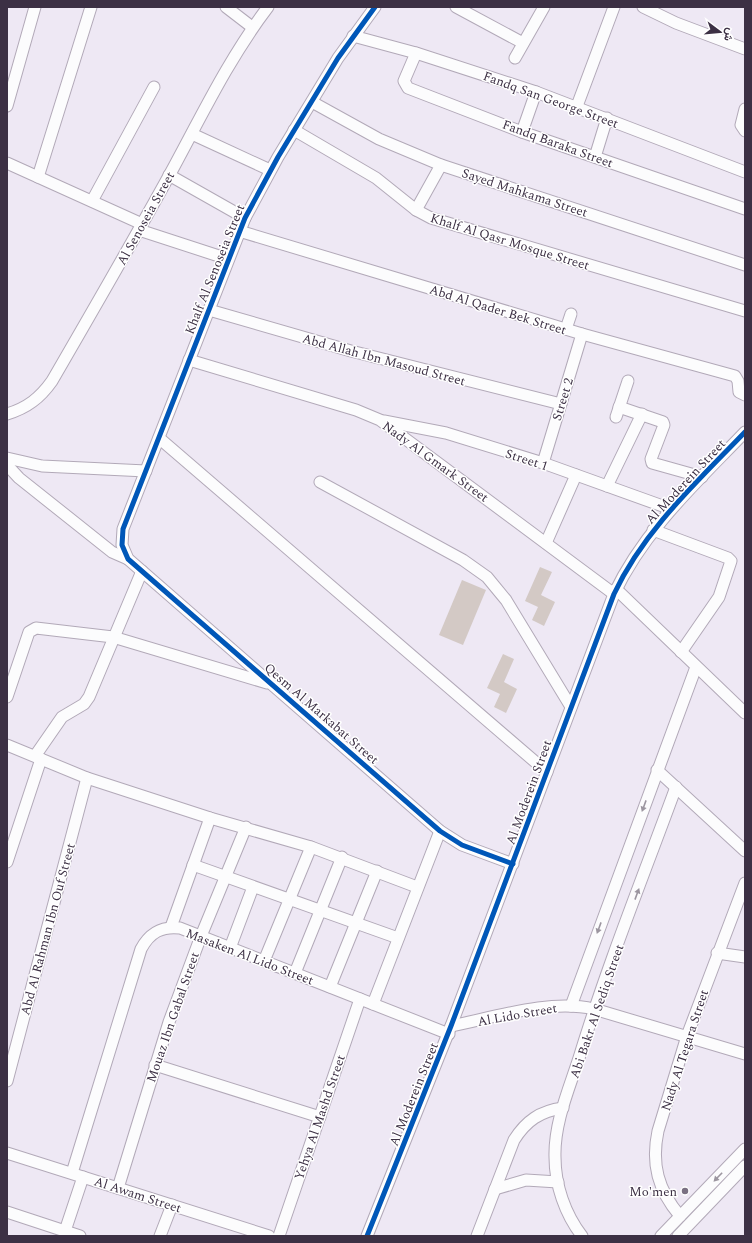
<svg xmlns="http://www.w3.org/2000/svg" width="752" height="1243" font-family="Spectral,Vazirmatn,serif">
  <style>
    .building { fill: #d3c9c5 }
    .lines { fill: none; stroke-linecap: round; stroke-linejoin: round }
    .minor-casing { stroke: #b2a9b8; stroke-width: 13 }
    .minor { stroke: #fcfcfd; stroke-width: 11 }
    .cycleway-casing { stroke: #fff; stroke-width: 8 }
    .cycleway { stroke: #0057b8; stroke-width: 5 }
    .oneway { fill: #9c96a0 }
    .poi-dot { fill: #7a7082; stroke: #fff; stroke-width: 1.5 }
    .labels { text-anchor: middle; stroke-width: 3; stroke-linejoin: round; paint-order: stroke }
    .street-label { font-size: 13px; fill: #3c3044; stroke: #fff }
    .poi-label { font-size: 13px; fill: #3c3044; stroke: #fff; text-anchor: end }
  </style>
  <rect width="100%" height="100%" fill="#eee8f4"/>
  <g class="building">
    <path d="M540,567L552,572L541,595L555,602L544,626L532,620L538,607L525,601Z"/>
    <path d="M462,580L486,590L463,645L439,635Z"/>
    <path d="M503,654L514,659L504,682L517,689L506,713L494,707L500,694L487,688Z"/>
  </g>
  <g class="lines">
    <g class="minor-casing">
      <g id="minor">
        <path d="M226,7L252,27"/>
        <path d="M375,7L338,58L278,157L245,218L123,529L122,545L128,559L440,831L462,845L513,864"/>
        <path d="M456,7L523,43"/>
        <path d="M643,7L676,23L745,49"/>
        <path d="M353,36L416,53L536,92L745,172"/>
        <path d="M416,53L404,81L408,88L522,132L745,209"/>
        <path d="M515,58L544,7"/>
        <path d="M312,102L379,139L441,165L745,265"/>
        <path d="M7,106L35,7"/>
        <path d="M577,106L614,7"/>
        <path d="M745,109L741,125L745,131"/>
        <path d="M294,130L376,178L416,210L431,218L745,311"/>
        <path d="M522,132L536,92"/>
        <path d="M192,134L270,170"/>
        <path d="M595,157L607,118"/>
        <path d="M7,163L142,224"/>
        <path d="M169,175L245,218"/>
        <path d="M38,177L91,7"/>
        <path d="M92,201L154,87"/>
        <path d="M416,210L441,165"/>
        <path d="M139,230L228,259"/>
        <path d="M239,231L582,334L735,376L738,381L739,392L745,395"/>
        <path d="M209,310L351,351L561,404"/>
        <path d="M566,329L571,314"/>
        <path d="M189,360L356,410L380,420L614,594"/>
        <path d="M619,407L663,422L664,425L651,459L652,463L702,477"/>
        <path d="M7,414C27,408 40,398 52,381C92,312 132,243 170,174C201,117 229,58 268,7"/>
        <path d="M616,417L628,381"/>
        <path d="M384,421L446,433L543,463L671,509"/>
        <path d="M159,438L547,772"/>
        <path d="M7,458L42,466L146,471"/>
        <path d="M543,463L582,334"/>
        <path d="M7,465L19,478L112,552L128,559"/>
        <path d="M320,482L463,560L487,577L506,600L571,707"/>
        <path d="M607,486L642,414"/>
        <path d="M653,530L728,558L731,561L719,597L681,652"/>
        <path d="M546,543L576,475"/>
        <path d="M616,589L745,713"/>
        <path d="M7,697L29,632L36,628L113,637L267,683"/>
        <path d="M7,745L87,778L210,818L311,847L417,887"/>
        <path d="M35,756L62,717L84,704L89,697L142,571"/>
        <path d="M657,770L745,851"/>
        <path d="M7,862L41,759"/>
        <path d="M193,865L398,938"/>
        <path d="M171,927L210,818"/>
        <path d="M230,948L253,887"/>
        <path d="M717,953L745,957"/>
        <path d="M264,961L311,847"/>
        <path d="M295,973L342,857"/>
        <path d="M330,987L377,871"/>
        <path d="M373,1004L440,831"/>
        <path d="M571,1006L696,667"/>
        <path d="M451,1026C496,1017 549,999 594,1009L745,1054"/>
        <path d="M155,1065L320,1117"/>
        <path d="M7,1081L87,778"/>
        <path d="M7,1153L269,1236"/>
        <path d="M72,1173L141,949C150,932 162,926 180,928L449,1034"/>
        <path d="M118,1188L169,1022L201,936L246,827"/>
        <path d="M495,1189L526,1180L558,1182"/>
        <path d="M7,1212L80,1236"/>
        <path d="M680,1216C658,1190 651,1164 658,1131L687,1036L745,883"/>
        <path d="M65,1231L83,1177"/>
        <path d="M160,1236L172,1205"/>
        <path d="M279,1236L360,999"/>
        <path d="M367,1236L451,1026L614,594C644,530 697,482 745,432"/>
        <path d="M477,1236L514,1140C526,1121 540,1111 563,1108"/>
        <path d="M582,1236C565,1214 555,1185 555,1157C554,1123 569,1089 579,1058C607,966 643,877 676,787"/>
        <path d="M661,1236L745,1149"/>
        <path d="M678,1236L745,1166"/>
      </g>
    </g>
    <use href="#minor" class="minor"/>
    <g class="cycleway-casing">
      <g id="cycleway">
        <path d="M375,7L338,58L278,157L245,218L123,529L122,545L128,559L440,831L462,845L513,864"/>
        <path d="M367,1236L451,1026L614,594C644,530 697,482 745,432"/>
      </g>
    </g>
    <use href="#cycleway" class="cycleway"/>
  </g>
  <defs><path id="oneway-solid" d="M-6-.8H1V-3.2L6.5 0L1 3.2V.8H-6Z"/></defs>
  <g class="oneway">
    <use href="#oneway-solid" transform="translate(644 806) rotate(110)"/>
    <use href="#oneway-solid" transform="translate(637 894) rotate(-70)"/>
    <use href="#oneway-solid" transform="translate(599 928) rotate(110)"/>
    <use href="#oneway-solid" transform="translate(718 1177) rotate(134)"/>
  </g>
  <circle class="poi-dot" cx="685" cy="1191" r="4"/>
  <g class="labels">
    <g class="street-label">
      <text transform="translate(551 99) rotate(20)" y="5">Fandq San George Street</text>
      <text transform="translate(558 143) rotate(20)" y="5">Fandq Baraka Street</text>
      <text transform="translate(525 192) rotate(18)" y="5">Sayed Mahkama Street</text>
      <text transform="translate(145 218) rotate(-61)" y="5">Al Senoseia Street</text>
      <text transform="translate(510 241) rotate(17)" y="5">Khalf Al Qasr Mosque Street</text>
      <text transform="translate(214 269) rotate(-68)" y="5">Khalf Al Senoseia Street</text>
      <text transform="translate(498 309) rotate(17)" y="5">Abd Al Qader Bek Street</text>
      <text transform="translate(384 359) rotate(15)" y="5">Abd Allah Ibn Masoud Street</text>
      <text transform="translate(562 399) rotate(-73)" y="5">Street 2</text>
      <text transform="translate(527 459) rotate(18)" y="5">Street 1</text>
      <text transform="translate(436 461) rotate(36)" y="5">Nady Al Gmark Street</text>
      <text transform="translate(685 481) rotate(-47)" y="5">Al Moderein Street</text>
      <text transform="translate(322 713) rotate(41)" y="5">Qesm Al Markabat Street</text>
      <text transform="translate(528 792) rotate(-70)" y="5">Al Moderein Street</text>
      <text transform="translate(47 929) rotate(-75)" y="5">Abd Al Rahman Ibn Ouf Street</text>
      <text transform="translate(250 956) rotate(21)" y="5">Masaken Al Lido Street</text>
      <text transform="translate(596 1011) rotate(-71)" y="5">Abi Bakr Al Sediq Street</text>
      <text transform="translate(517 1014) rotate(-10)" y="5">Al Lido Street</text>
      <text transform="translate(172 1017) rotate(-71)" y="5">Mouaz Ibn Gabal Street</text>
      <text transform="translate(684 1050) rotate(-72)" y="5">Nady Al Tegara Street</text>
      <text transform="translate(413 1094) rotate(-68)" y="5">Al Moderein Street</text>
      <text transform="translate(319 1117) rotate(-71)" y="5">Yehya Al Mashd Street</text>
      <text transform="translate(138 1194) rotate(18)" y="5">Al Awam Street</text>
    </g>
    <g class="poi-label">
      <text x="677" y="1196">Mo'men</text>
    </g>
  </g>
  <rect width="752" height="1243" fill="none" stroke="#3c3044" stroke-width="16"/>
  <g transform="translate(720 32) rotate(106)" stroke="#ffffff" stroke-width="3" paint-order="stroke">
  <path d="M0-3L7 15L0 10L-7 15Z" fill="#3c3044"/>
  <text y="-6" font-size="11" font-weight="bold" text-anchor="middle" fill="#3c3044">ش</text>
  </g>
</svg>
